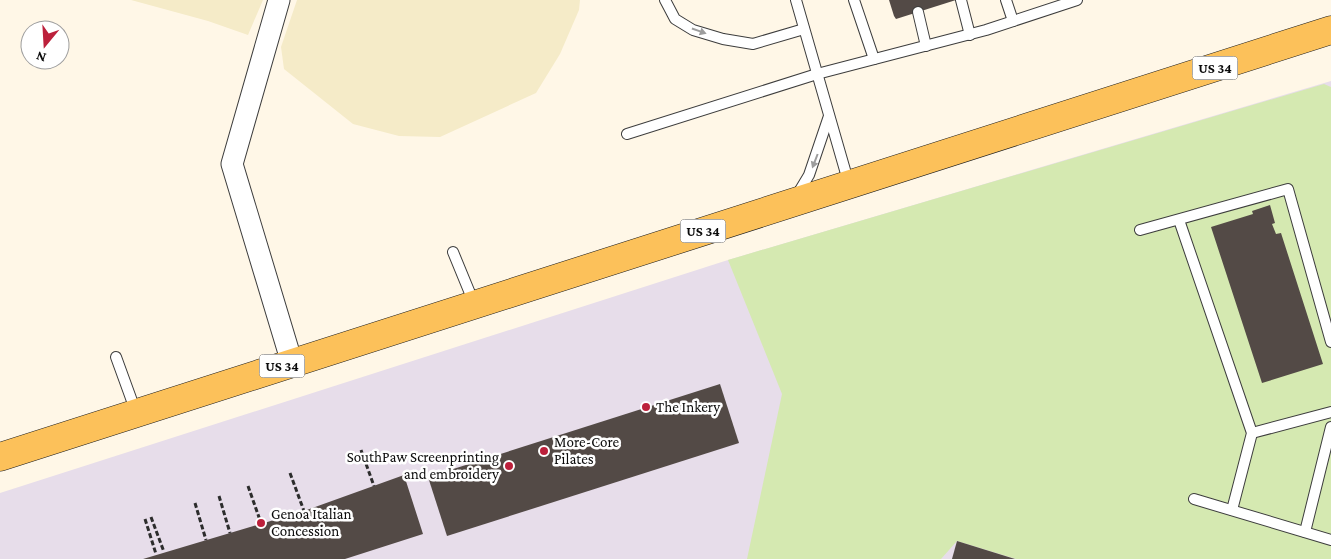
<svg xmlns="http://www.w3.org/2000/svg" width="1331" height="559" font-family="'Crimson Pro',serif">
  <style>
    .industrial { fill: #e7ddea }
    .farmland { fill: #f5ebc8 }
    .green { fill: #d5e9b1 }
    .building { fill: #534a46 }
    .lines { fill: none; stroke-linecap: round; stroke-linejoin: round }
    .lane-casing { stroke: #3d3d3d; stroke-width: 12 }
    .street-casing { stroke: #3d3d3d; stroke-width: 23 }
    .primary-casing { stroke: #1b1b1b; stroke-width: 29 }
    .path { stroke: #2c2c2c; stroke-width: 3; stroke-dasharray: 5 2.5; stroke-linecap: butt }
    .lane { stroke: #fff; stroke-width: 10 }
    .street { stroke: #fff; stroke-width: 21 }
    .primary { stroke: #fcc15a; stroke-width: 28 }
    .oneway { fill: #9d9d9d }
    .poi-dot { fill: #bc203b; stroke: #fff; stroke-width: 2 }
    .labels { text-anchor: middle; stroke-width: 5; stroke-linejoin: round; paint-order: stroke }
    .shield { fill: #fff; stroke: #545454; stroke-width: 1 }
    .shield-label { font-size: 14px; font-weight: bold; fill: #0a0a0a }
    .poi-label { font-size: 15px; fill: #0a0a0a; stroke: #fff; text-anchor: start }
  </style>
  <rect width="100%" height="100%" fill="#fff7e7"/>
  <path class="industrial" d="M1331,81V559H0V493L728,260Z"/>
  <g class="farmland">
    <path d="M131,0H263L248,35L208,21Z"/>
    <path d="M297,0H580L579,10L560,54L536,93L440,137L399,136L353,124L284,69L281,47Z"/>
  </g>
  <path class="green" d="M1324,84L1331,87V559H1016L957,541L941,559H747L782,394L728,260Z"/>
  <g class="building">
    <path d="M889,0H956L896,19L894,16Z"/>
    <path d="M1270,205L1275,223L1272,224L1276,234L1281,233L1323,364L1262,383L1211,227L1253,214L1252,211Z"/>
    <path d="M720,384L739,443L447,536L428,477Z"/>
    <path d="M404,475L423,534L345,559H143L304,511Z"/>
    <path d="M957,541L1015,559H952Z"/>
  </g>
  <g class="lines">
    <g class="lane-casing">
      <g id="lane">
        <path d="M665,0L675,19L693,30L723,39L753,44L804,29"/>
        <path d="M796,0L849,184"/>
        <path d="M854,0L874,59"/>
        <path d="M961,0L970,35"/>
        <path d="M1006,0L1013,21"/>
        <path d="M918,12L926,46"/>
        <path d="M627,134L817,74L986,30L1077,0"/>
        <path d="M797,195L809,175L829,116"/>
        <path d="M1179,220L1252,433L1232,510"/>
        <path d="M1140,230L1288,189L1331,342"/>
        <path d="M453,252L474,303"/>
        <path d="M116,357L136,412"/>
        <path d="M1252,433L1331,412"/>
        <path d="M1194,499L1331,540"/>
        <path d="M1305,532L1331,427"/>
      </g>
    </g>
    <g class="street-casing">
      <path id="street" d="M279,0L232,164L292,363"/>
    </g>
    <g class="primary-casing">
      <path id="primary" d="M0,457L1331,30"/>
    </g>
    <g class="path">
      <path d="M361,450L374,486"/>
      <path d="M290,473L304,511"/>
      <path d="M248,486L261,523"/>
      <path d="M219,496L230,533"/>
      <path d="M195,503L206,540"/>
      <path d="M151,517L164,552"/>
      <path d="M145,519L156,554"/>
    </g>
    <use href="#lane" class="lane"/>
    <use href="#street" class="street"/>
    <use href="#primary" class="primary"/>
  </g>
  <defs><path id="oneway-solid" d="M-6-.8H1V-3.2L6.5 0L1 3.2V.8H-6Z" transform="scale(1.25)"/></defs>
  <g class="oneway">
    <use href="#oneway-solid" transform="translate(699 31) rotate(19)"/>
    <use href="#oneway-solid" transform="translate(815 161) rotate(111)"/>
  </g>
  <g class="poi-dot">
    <circle cx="646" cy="407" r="5"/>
    <circle cx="544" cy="451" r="5"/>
    <circle cx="509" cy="466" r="5"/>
    <circle cx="261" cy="523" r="5"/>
  </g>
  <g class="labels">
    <g class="shield">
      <rect x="1192.5" y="56.5" width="45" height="23" rx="4"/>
      <rect x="680.5" y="219.5" width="45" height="23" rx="4"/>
      <rect x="259.5" y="354.5" width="45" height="23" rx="4"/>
    </g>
    <g class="shield-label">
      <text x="1215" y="73">US 34</text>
      <text x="703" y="236">US 34</text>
      <text x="282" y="371">US 34</text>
    </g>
    <g class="poi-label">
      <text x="656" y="412">The Inkery</text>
      <text x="554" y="447">More-Core<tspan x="554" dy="17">Pilates</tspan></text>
      <text x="499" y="462" text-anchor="end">SouthPaw Screenprinting<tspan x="499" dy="17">and embroidery</tspan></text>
      <text x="271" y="519">Genoa Italian<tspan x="271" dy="17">Concession</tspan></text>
    </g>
  </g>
  <g transform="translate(45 45) rotate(198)"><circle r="24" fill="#ffffff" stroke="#9d9d9d"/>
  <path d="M0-4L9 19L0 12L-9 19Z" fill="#bc203b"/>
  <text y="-8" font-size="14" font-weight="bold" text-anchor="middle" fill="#0a0a0a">N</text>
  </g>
</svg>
